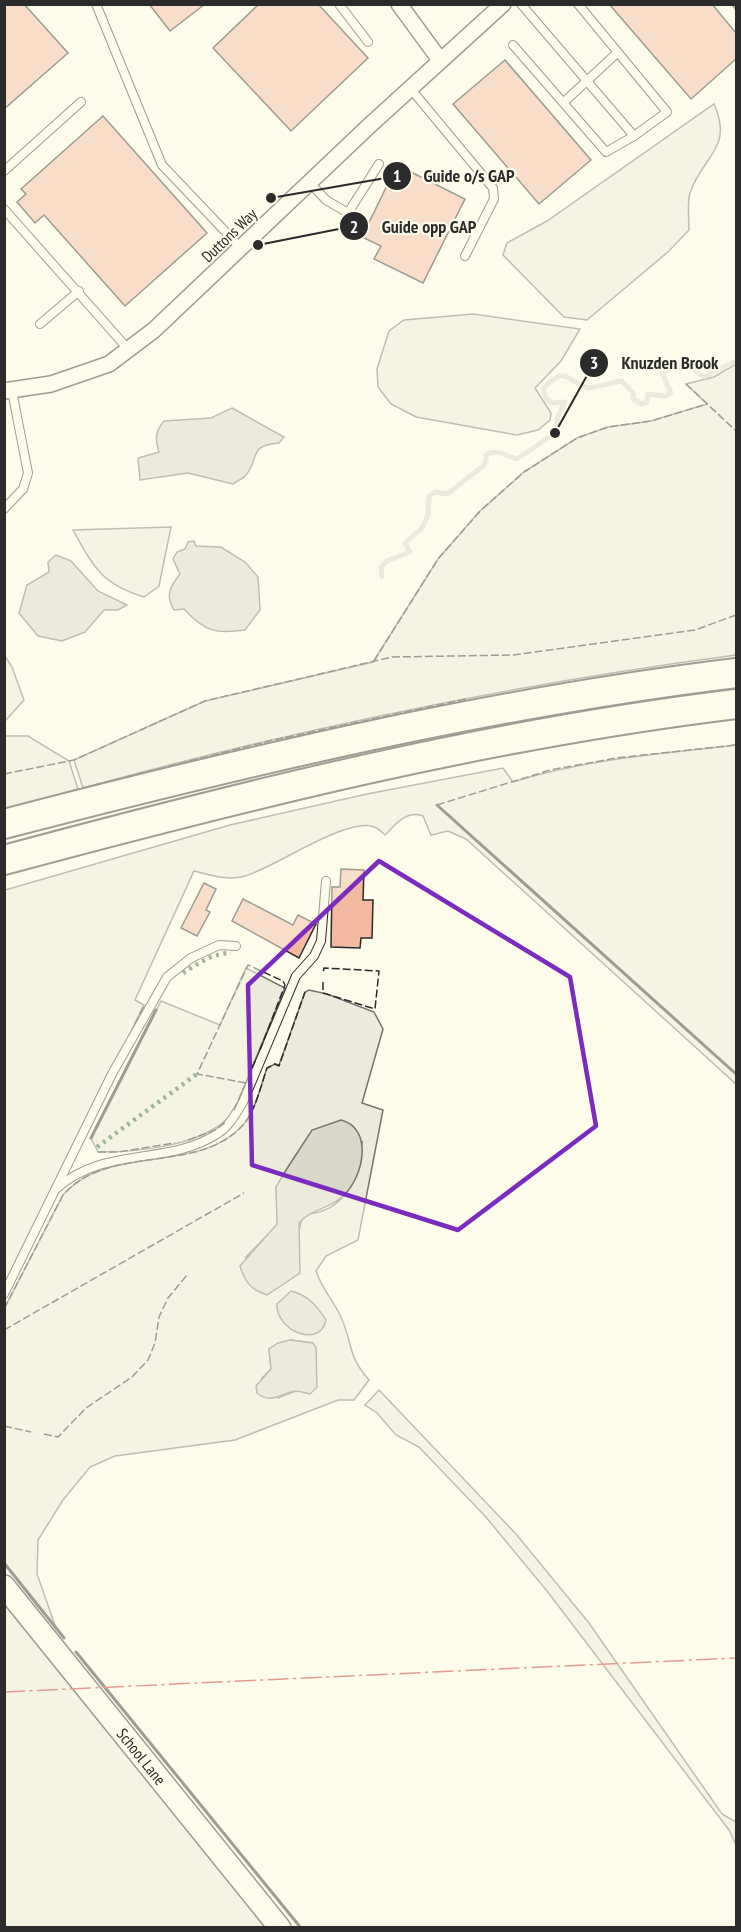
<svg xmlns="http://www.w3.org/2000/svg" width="741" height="1932" font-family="'PT Sans Narrow',sans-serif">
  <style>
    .green { fill: #ecebdb; stroke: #74746e; stroke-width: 1.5; fill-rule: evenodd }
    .water { fill: #d8d7c9; stroke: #74746e; stroke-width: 1.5 }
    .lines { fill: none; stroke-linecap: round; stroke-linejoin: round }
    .stream { stroke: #d8d7c9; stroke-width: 5 }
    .building { fill: #f2b8a0; stroke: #2b2b2b; stroke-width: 1.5 }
    .service-casing { stroke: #2b2b2b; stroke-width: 10 }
    .minor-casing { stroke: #2b2b2b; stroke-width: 18 }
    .secondary-casing { stroke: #2b2b2b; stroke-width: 24 }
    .motorway-casing { stroke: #2b2b2b; stroke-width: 32 }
    .service { stroke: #fdfbea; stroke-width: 8 }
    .minor { stroke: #fdfbea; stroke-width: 15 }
    .secondary { stroke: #fdfbea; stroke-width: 21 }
    .motorway { stroke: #fdfbea; stroke-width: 28 }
    .hedge { stroke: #34623c; stroke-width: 4.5; stroke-dasharray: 3 4.5; stroke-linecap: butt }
    .fence { stroke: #2b2b2b; stroke-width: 1.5; stroke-dasharray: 8 3; stroke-linecap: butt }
    .wall { stroke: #2b2b2b; stroke-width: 3 }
    .power { stroke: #c62828; stroke-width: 1.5; stroke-dasharray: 21 4.5 3 4.5; stroke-linecap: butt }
    .marked { fill: none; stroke: #7b2cbf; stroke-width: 4.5; stroke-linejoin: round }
    .labels { text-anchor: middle; stroke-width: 4.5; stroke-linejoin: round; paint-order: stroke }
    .street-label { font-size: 16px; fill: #2b2b2b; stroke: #fdfbea }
    .leader { fill: none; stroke: #2b2b2b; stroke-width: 2 }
    .callout-dot { fill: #2b2b2b; stroke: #fdfbea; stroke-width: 2 }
    .mark-label { font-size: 18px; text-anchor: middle; font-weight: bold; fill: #fff }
    .callout-label { font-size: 18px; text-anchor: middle; font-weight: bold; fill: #2b2b2b; stroke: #fdfbea; stroke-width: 4.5; stroke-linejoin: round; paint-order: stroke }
  </style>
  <rect width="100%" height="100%" fill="#fdfbea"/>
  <g class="green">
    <path d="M714,104C734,149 702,156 690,193C687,203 689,219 689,230L669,251L587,320L564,317L503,255L507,243L547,221Z"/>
    <path d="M473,314L580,329L561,361L535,388L551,413L550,420L538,430L517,435L416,417L391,404L378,387L377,369L389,331L404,320Z"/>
    <path d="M736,364V655C516,684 297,729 83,788L74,760L205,701L373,662L438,559L480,511L524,472L577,438L608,427L651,421L707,404L686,384L714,377Z"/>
    <path d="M171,527L159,586L144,597C101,584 93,566 73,530Z"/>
    <path d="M5,656L12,667L24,700L5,721Z"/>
    <path d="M5,736H28L69,761L78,789L5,809Z"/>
    <path d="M736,745V1084L466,839L448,831L431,835L423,816C406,810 396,824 385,835C382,832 378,828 374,827C348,816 274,868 245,876C228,881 210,875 194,871L135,1000L144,1005L5,1290V890L230,825L367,794L503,768L513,782C586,759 661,754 736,745Z"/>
    <path d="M246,968L285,988L234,1111C209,1146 139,1152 98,1152L91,1138L161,1001L220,1025Z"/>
    <path d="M309,990L327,994L374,1012L383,1029L362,1103L383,1110L358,1240L326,1256L316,1271C322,1289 333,1300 341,1317C353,1344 347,1355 369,1380L354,1400H338L235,1440L115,1456L90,1467L63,1500L38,1540L37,1574L56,1628L5,1563L4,1309L63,1195C108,1143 197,1175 242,1126C255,1113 261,1085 267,1068L275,1064L279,1065L305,992ZM362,1142C359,1167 355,1189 334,1205C311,1222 300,1200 298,1243L246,1257L278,1224L276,1187ZM291,1340L312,1343L316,1348L296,1391L278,1398L262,1378L271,1369L269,1349Z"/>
    <path d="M379,1390L516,1534L589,1623L722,1814L736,1822V1845L729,1830L547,1591L485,1516L419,1447L396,1435L377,1413L365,1405Z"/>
    <path d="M4,1604H5L265,1927H5Z"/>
  </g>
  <g class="water">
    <path d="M232,408L284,437L279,443C246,446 261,459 245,476C242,479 236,482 233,484L188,473L140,480L138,458L159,452C155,439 155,432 164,421L211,418Z"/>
    <path d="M194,541L196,546L221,547L245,562L258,577L260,610L245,630C216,634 205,632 184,609L174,610C165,595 170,587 180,574L173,559L177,552L185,549L188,542Z"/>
    <path d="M56,555L71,561L98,591L127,605L118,610H104L85,632L62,641L38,636L19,613L27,585L49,572L48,562Z"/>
    <path d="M341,1120C373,1128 364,1175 345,1194C330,1210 312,1208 299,1223L300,1273L267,1295C251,1290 245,1282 240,1266L277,1224L276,1187L286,1170L312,1130Z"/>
    <path d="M291,1291C308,1295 317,1306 326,1320C320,1349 276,1331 277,1304Z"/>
    <path d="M290,1340L313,1343L316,1348L317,1387L310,1394C306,1393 299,1391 295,1391C281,1393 271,1405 257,1393L256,1386L271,1369L269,1349L278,1343Z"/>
  </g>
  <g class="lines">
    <path class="stream" d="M382,577L381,567L387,561L410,552L405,543L422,528L428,515L429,496L435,492L447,494L482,467L486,462V455C496,448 506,456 517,459L555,433L558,416L565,402L552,403L546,399L543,389C566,364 566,381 588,388L622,381L633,393V399L642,404L647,402L648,394L665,396L671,393L662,373L668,369L687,366L704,377L736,361"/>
  </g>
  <g class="building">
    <path d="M4,4H24L68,53L4,109Z"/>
    <path d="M149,4H205L170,31Z"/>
    <path d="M259,4H318L368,58L291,131L213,48Z"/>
    <path d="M609,4H712L736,33V59L691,99Z"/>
    <path d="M505,60L591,160L539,204L453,104Z"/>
    <path d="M103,116L207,233L125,306L44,215L35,223L17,202L26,194L21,189Z"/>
    <path d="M397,165L465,199L423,283L374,259L381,246L362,237Z"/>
    <path d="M341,869L364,870L363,900H373L372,938H361L360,948L331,947L332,887H340Z"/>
    <path d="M204,883L216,889L206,910L210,912L197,936L181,928Z"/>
    <path d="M243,899L293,925L298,915L316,924L299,958L232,921Z"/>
  </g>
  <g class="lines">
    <g class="service-casing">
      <g id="service">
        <path d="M96,4L162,165L240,247"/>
        <path d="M339,4L368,42"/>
        <path d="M521,4L634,136"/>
        <path d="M513,45L606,152L634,136L667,112L578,4"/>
        <path d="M410,88L493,188L494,199L465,256"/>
        <path d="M564,102L617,53"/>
        <path d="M4,171L81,102"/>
        <path d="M310,183L326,200L348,213L379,164"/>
        <path d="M4,209L128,349"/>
        <path d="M40,324L79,291"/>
        <path d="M4,509L23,489L28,473L12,391"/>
        <path d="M56,1189C103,1146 168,1166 217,1134C229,1127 236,1113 243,1102L296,976L314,956L321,941L326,881"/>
        <path d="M4,1294L112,1074L167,977L191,958L219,945L236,946"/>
      </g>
    </g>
    <g class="minor-casing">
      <g id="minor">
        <path d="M399,4L440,60"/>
        <path d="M4,391L51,384L109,364L154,330L369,126L503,4"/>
      </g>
    </g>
    <g class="secondary-casing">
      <g id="secondary">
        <path id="s1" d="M4,1586L280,1928"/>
      </g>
    </g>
    <g class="motorway-casing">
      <g id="motorway">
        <path d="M4,824C246,761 489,703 736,673"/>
        <path d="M4,860C246,795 488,734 736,704"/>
      </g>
    </g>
    <use href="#service" class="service"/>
    <use href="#minor" class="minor"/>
    <use href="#secondary" class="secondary"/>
    <use href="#motorway" class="motorway"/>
    <g class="hedge">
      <path d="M183,973C197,964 213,953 231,953"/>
      <path d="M97,1147L197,1074"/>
    </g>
    <g class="fence">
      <path d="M732,4L736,10"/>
      <path d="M686,384L736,431"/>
      <path d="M374,661L438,559L480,511L524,472L577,438L608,427L651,421L707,404"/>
      <path d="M4,774L74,760L205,701L392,657L513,655L695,630L736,615"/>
      <path d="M83,788L269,741L466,699"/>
      <path d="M437,805L550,770L616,758L736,745"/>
      <path d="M323,982V993L375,1009L379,971L324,968L323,973"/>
      <path d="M135,1024L144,1005"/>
      <path d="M248,1078L255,1061"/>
      <path d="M246,1083L197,1074L248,965L283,981L285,985L260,1050"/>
      <path d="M234,1110L245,1085"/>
      <path d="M188,1140L215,1130L226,1122"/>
      <path d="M98,1152H118L175,1143"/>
      <path d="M4,1309L63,1195C108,1143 197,1175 242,1126C255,1113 261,1085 267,1068L275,1064L279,1066L305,992"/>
      <path d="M4,1330L244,1193"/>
      <path d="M4,1426L31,1432"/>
      <path d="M44,1434L58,1437L86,1408L132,1377L148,1360L155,1343L159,1317L168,1298L187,1275"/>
    </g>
    <g class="wall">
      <path d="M437,805L736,1074"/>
      <path d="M91,1138L156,1010"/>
      <path d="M4,1563L64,1638"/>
      <path d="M76,1652L301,1928"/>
    </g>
    <path class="power" d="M4,1692L736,1658"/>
  </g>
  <path d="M0 0H741V1932H0ZM379,861L570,977L596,1126L458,1230L252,1165L248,985Z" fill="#fdfbea" fill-opacity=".55" fill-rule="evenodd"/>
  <path class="marked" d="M379,861L570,977L596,1126L458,1230L252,1165L248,985Z"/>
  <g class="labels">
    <g class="street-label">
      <text transform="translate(229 235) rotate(-44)" y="6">Duttons Way</text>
      <text dy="6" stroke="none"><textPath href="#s1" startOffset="219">School Lane</textPath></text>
    </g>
  </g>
  <path class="leader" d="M271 198L397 176M258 245L354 226M555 433L594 363"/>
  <g class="callout-dot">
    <circle cx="271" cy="198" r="6"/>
    <circle cx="258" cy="245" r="6"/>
    <circle cx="555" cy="433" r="6"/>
    <circle cx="397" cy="176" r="15"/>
    <circle cx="354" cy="226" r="15"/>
    <circle cx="594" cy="363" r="15"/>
  </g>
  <g class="mark-label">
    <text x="397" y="182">1</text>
    <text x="354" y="233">2</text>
    <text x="594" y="369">3</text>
  </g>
  <g class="callout-label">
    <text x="469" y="182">Guide o/s GAP</text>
    <text x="429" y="233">Guide opp GAP</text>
    <text x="670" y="369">Knuzden Brook</text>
  </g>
  <rect width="741" height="1932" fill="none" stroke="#2b2b2b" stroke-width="12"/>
</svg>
